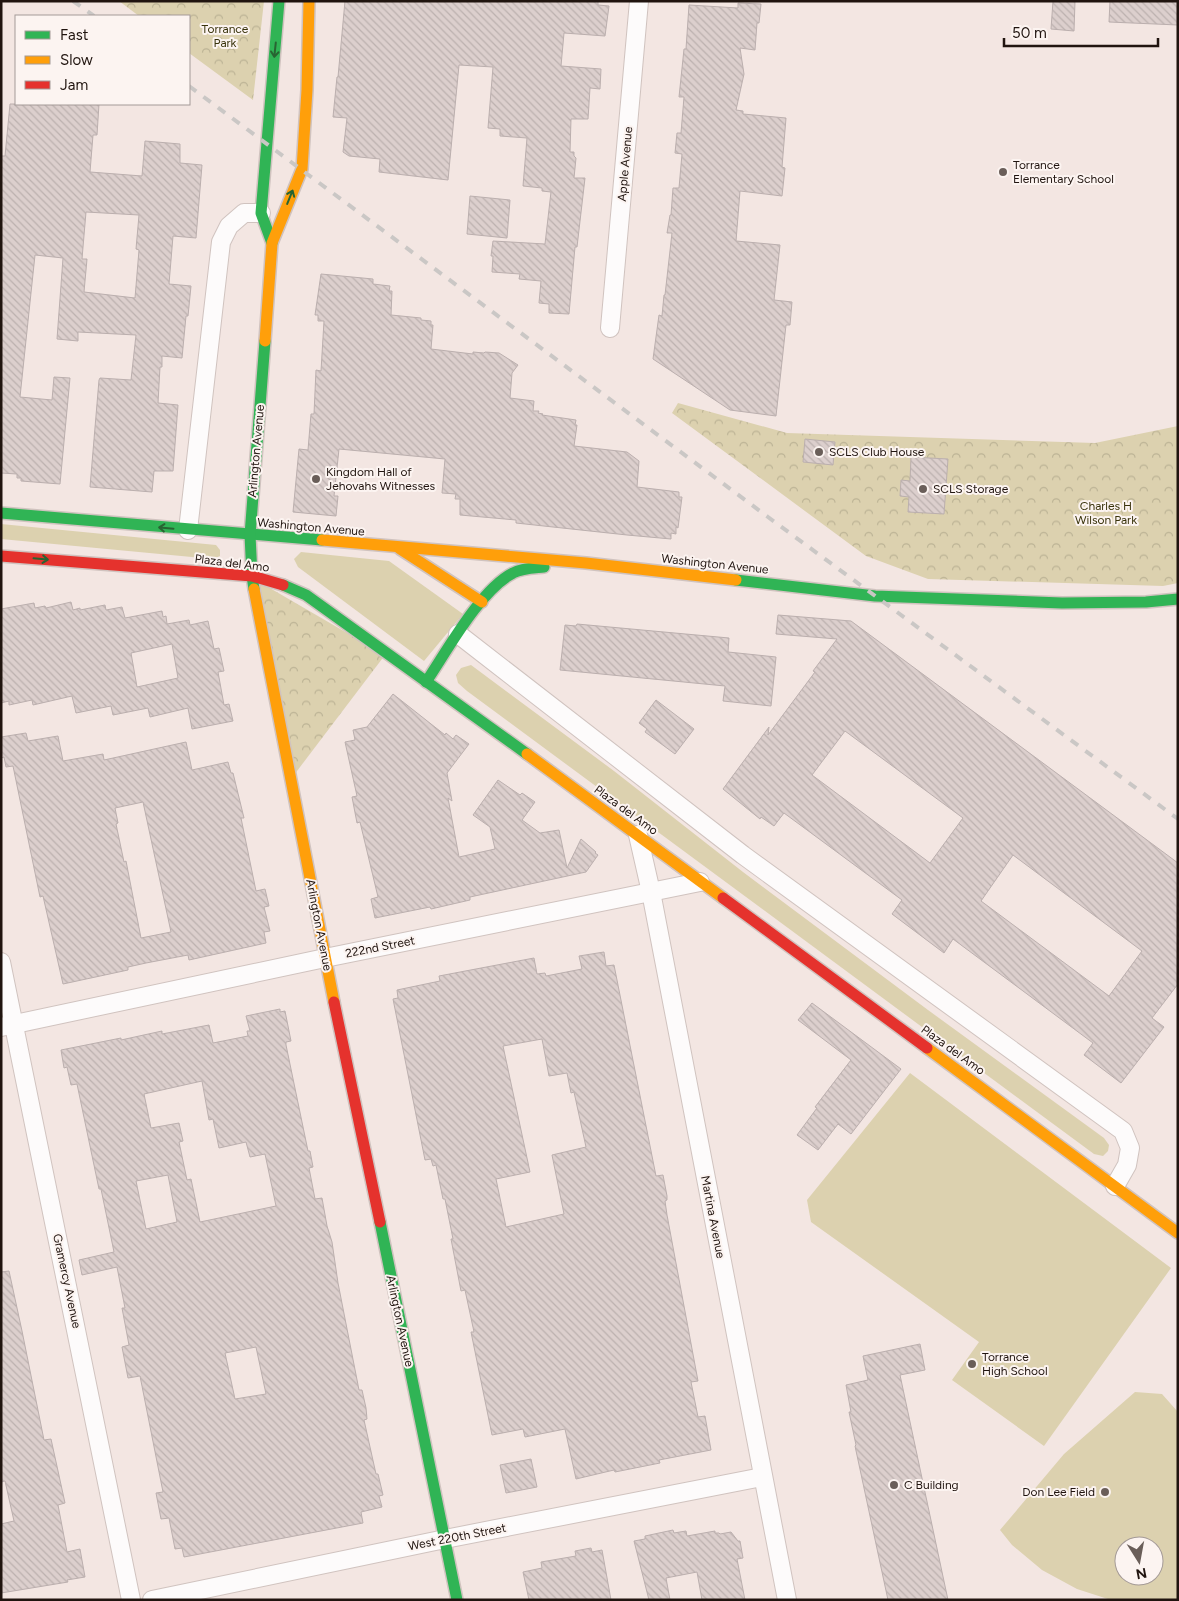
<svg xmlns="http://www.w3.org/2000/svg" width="1179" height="1601" font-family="Figtree,sans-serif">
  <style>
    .grass { fill: #dcd1af; fill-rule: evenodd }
    .park { fill: url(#park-crowns) }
    .building { fill: url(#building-back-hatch); stroke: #bbafae; fill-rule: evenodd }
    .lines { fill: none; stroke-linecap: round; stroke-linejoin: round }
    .street-casing { stroke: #d0c3bf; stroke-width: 20 }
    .fast-casing { stroke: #d0c3bf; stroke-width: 14 }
    .slow-casing { stroke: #d0c3bf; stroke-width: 14 }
    .jam-casing { stroke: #d0c3bf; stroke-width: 14 }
    .street { stroke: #fdfbfb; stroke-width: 18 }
    .fast { stroke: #30b455; stroke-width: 11 }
    .slow { stroke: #ff9f0a; stroke-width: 11 }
    .jam { stroke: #e5322d; stroke-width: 11 }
    .rail { stroke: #cac7c5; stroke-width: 4; stroke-dasharray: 9 9; stroke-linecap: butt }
    .oneway { stroke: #286432 }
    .poi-dot { fill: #6a5e59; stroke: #fcf4f1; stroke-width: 2 }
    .labels { text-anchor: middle; stroke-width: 4; stroke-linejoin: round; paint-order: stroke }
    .park-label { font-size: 12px; fill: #39330b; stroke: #fcf4f1 }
    .street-label { font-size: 12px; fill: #20140f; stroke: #fcf4f1 }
    .poi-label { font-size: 12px; fill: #20140f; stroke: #fcf4f1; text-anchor: start }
  </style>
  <defs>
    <pattern id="park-crowns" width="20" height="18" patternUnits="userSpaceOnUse" patternTransform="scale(1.25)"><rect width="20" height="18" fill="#dcd1af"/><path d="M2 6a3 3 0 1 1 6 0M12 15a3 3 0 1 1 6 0" fill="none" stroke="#bcb395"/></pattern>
    <pattern id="building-back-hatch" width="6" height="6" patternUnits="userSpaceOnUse" patternTransform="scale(1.25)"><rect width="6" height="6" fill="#dccfcd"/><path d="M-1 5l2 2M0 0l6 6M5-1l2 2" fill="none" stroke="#bcb1af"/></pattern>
  </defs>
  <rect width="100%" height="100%" fill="#f3e6e2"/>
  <g class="grass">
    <path d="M1,524L216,545L220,550V556L213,559L1,539Z"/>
    <path d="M301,552L389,561L463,614L424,661L298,567L294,559Z"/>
    <path d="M471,665L614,771L743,872L928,1010L1104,1138L1109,1145L1108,1151L1103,1156L1094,1154L467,691L458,683L456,675L461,668Z"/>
    <path d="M910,1073L1171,1268L1044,1446L952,1380L979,1342L811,1222L807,1200Z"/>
    <path d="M1135,1392L1162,1394L1178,1412V1600H1111L1077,1589L1042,1570L1012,1545L1000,1530L1064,1454ZM1124,1546H1154V1576H1124Z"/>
  </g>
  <g class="park">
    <path d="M119,1H264L253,100L189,53V16H139Z"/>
    <path d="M678,403L787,433L1095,443L1178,426V583L1163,586L928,579L866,556L672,413Z"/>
    <path d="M256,580L385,655L294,775Z"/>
  </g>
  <g class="building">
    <path d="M345,1H598V5L609,6L605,36L564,33L561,66L601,69L600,89L590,88L588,119H571L570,152H574V156L576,158L574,178H585L577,247H575L569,314L549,313V304L539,303L541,281L519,279L520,274L492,272L493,256H491L493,241L545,244L551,192L542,191V188L523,186L527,138L500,136V129L488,128L493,67L459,65L448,180L379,172L380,159L349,156L343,152L347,118L333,117L337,77H338Z"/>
    <path d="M1053,1H1075L1074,31L1051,29Z"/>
    <path d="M1110,1H1178V25L1109,22Z"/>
    <path d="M738,3L761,4L759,23H757L755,50L740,48L744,74L736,110L743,111V114L786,118L782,167L785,168L782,196L740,191L736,241L780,245L774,300L792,302L790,325H786L776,416L730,410L653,359L659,315L662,316L664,295H665L672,233H667L670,215H671L673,188H679L682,154L675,153L677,133H681L684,97H679L684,49H686L689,5L738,8Z"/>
    <path d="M10,104H99L97,135H93L90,172L142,176L145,141L180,144V163L202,165L196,238L173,236L169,284L191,286L188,316H186L182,358L162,356V367H160L158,403L178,405L173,471H154L152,492L90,487L99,380L100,378L131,380L136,335L78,332V341L57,339L63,258L35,255L20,397L52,400L54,377L70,378L60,484L21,481V478H17V474L1,473V156H5ZM86,212L139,215L136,249L139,250L135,298L84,292L87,259H82Z"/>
    <path d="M470,196L510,200L507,238L467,234Z"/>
    <path d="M321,274L373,279V284L390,286L389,291H392L391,315L421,318V320L431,321V325H433L431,349L473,354V352L484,353L485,352L499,353L518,365L512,373L510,398L534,401L533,411H539L538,413L543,414L542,415L576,420L575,425H577L574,446L627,452L639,461L637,487L679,492V497H682L678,528L676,527V534L671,533V539L627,535L516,523V520L460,515V499H455L456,494L442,493L445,459L339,449L334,496H338L336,516L293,512L299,449L308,450L311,414H314L316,370L321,371L324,321H318V315H315Z"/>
    <path d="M805,439L835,442L833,465L803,462Z"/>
    <path d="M911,457L948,459L944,514L908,512L909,497L900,496L901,480L910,481Z"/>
    <path d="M71,602L73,610L80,608V610L105,605L106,610L122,607L125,618L162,611L163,617L166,616L167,624L189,620L190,625L208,621L214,649L219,648L224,671L218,672L224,705L229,704L233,721L192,729L188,708L150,717L148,708L113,715L111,706L76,713L72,696L33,705L32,700L9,705V701L1,703V609L34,603L35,608L45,606L46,608ZM172,644L178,678L137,687L131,653Z"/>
    <path d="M778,615L851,621L1178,863V984L1152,1018L1164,1027L1121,1083L1084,1055L1093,1043L953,939L944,953L892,914L902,900L784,813L774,826L761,817L760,819L723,789L769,727L768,735L815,672L813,671L837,639L776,634ZM845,731L963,818L930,863L812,775ZM1013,855L1142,951L1109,996L981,901Z"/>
    <path d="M577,624L729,638L728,652L776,657L771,706L723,701L725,686L560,670L565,625L576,626Z"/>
    <path d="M393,694L445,735L446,733L453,739L456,735L469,744L447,773L452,801L448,798L459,857L495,849L490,827L473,815L498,780L520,795L522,793L535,802L522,820L540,833L559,830L567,868L581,839L596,852L595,853L598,855L586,872L470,897V900L431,909L430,907L375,918L371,899L378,897L360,822L357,823L352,797L357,796L345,742L355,740L353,730L367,727Z"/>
    <path d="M656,700L694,729L675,754L645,732L647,729L639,723Z"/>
    <path d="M26,733L28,741L58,736L63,761L103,754L104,760L186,742L192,770L228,762L231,773H233L244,818H241L256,891L265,889L269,906L264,907L270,931L264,932L266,943L189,960L188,955L146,963L128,967V970L63,984L43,896L40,897L13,766L6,767L4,757L1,758V737ZM143,802L171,932L141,938L126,861L124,862L116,824L118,823L115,808Z"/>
    <path d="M604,952L606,966L614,965L656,1176L663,1175L667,1196V1200L665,1201L667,1215L698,1381L691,1382L698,1417L705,1416L711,1450L659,1460L660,1463L615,1472L614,1470L576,1479L565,1429L525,1437L523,1429L492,1435L471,1332H474L465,1290L461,1291L451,1239H453L445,1199H443L436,1165L433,1166L431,1159L425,1160L393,999L398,998L397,990L440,981L439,976L534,958L537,974L545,973L546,976L582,969L579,956ZM542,1039L549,1076L567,1073L571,1093L574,1092L586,1147L552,1155L564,1214L506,1227L496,1179L530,1172L503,1046Z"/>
    <path d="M812,1003L901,1069L851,1134L838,1124L818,1150L797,1135L817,1108L815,1107L851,1060L798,1020Z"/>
    <path d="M280,1009V1012L285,1011L291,1041L286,1042V1045L308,1151H310L313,1167L309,1168L315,1199L322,1198L327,1226L332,1242L338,1283L359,1390H362L366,1408L367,1419L364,1420L376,1474H378L383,1495L379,1496L382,1507L361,1512L363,1523L184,1557L182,1548L175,1549L169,1518L161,1519L156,1493L163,1492L140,1376L128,1378L122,1347L129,1345L122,1308H125L117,1267L82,1275L79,1260L114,1252L101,1189H99L77,1084L71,1085L67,1067L64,1068L61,1050L121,1038V1040L162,1031V1034L209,1025L213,1043L248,1036L247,1031H250L246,1016ZM202,1081L209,1120L213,1119L219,1148L246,1142L250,1157L265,1154L276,1206L200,1222L191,1179L187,1180L179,1142L183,1141L179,1123L151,1128L144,1094ZM168,1175L177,1222L146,1229L136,1181ZM256,1347L266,1394L235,1399L225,1353Z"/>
    <path d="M9,1271L22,1331L44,1440L51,1439L65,1503L58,1505L67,1552L80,1549L85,1577L67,1580L68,1582L1,1593V1524L14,1521L5,1481L1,1482V1272Z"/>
    <path d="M920,1344L925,1370L900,1375L948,1600H888L855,1446L856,1445L849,1412H851L846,1385L868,1380L863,1356Z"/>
    <path d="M531,1459L537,1487L506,1493L500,1465Z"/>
    <path d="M673,1530L674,1533L686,1531L687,1536L715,1531V1533H719L720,1534L731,1532L738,1541H740L743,1558L737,1559L745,1600H702L697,1572L666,1578L670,1600H649L634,1541L645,1539V1536Z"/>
    <path d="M591,1548L592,1552L602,1550L611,1600H529L523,1572L542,1568L541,1562L576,1556L575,1551Z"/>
  </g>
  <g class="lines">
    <g class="street-casing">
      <g id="street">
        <path d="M610,328L639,1"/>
        <path d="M188,530L221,242L229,226L244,213H261"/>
        <path d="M458,634L743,855L1123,1131L1130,1148L1127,1165L1115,1186"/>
        <path d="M638,835L651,892L787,1600"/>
        <path d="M1,962L131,1600"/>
        <path d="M1,1027L325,958L700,882"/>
        <path d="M152,1600L445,1539L762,1477"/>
      </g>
    </g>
    <g class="fast-casing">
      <g id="fast">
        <path d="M272,243L261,213L279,1"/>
        <path d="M1,513L322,540"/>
        <path d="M736,580L875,596L1062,603L1146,602L1178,599"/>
        <path d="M283,585L306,595L527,754"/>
        <path d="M254,589L252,576L250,535L265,341"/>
        <path d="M426,682C447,651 480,590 513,573C522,568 534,568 544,567"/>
        <path d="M380,1222L457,1600"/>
      </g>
    </g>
    <g class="slow-casing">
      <g id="slow">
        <path d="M265,341L272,243L302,169L307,90L309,1"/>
        <path d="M322,540L586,563L736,580"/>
        <path d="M400,549L482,602"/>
        <path d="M254,589L334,1002"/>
        <path d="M527,754L723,898"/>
        <path d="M927,1048L1178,1233"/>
      </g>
    </g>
    <g class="jam-casing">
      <g id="jam">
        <path d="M1,556L252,576L283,585"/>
        <path d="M723,898L927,1048"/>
        <path d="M334,1002L380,1222"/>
      </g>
    </g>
    <use href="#street" class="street"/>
    <use href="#fast" class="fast"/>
    <use href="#slow" class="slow"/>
    <use href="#jam" class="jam"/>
    <g class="rail">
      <path d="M73,1L94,16"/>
      <path d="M189,86L768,517L1178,819"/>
    </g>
  </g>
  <defs><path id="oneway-shaft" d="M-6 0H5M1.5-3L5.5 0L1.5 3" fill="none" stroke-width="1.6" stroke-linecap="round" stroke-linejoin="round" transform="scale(1.25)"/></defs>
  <g class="oneway">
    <use href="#oneway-shaft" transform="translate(275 50) rotate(96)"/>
    <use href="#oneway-shaft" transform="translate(290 197) rotate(-68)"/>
    <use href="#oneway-shaft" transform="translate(166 528) rotate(-175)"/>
    <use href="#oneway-shaft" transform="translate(41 559) rotate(5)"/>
  </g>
  <g class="poi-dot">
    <circle cx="1003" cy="172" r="5"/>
    <circle cx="819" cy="452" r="5"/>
    <circle cx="316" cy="479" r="5"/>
    <circle cx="923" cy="489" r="5"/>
    <circle cx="972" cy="1364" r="5"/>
    <circle cx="894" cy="1485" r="5"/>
    <circle cx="1105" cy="1492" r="5"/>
  </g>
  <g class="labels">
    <g class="park-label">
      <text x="225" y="33">Torrance<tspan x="225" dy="14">Park</tspan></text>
      <text x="1106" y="510">Charles H<tspan x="1106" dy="14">Wilson Park</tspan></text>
    </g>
    <g class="street-label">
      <text transform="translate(625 164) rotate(-85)" y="4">Apple Avenue</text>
      <text transform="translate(256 451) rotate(-85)" y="4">Arlington Avenue</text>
      <text transform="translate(311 527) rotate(5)" y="4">Washington Avenue</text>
      <text transform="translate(232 563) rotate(7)" y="4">Plaza del Amo</text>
      <text transform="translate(715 564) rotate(6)" y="4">Washington Avenue</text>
      <text transform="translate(626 810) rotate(36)" y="4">Plaza del Amo</text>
      <text transform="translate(319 925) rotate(79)" y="4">Arlington Avenue</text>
      <text transform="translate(380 947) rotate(-11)" y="4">222nd Street</text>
      <text transform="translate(953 1050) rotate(36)" y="4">Plaza del Amo</text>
      <text transform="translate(713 1217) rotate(79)" y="4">Martina Avenue</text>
      <text transform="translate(67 1281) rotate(78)" y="4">Gramercy Avenue</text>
      <text transform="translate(400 1321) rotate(78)" y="4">Arlington Avenue</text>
      <text transform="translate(457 1537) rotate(-11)" y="4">West 220th Street</text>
    </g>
    <g class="poi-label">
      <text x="1013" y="169">Torrance<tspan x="1013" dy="14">Elementary School</tspan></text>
      <text x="829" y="456">SCLS Club House</text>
      <text x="326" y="476">Kingdom Hall of<tspan x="326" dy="14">Jehovahs Witnesses</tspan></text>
      <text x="933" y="493">SCLS Storage</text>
      <text x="982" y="1361">Torrance<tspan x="982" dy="14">High School</tspan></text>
      <text x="904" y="1489">C Building</text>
      <text x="1095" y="1496" text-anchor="end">Don Lee Field</text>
    </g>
  </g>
  <rect width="1179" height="1601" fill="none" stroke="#20140f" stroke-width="5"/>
  <rect x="15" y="15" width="175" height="90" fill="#fcf4f1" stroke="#a49a97"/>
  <rect x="25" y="31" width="25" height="8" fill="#30b455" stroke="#a49a97"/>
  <text x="60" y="40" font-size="15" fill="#20140f">Fast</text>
  <rect x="25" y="56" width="25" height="8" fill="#ff9f0a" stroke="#a49a97"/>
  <text x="60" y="65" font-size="15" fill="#20140f">Slow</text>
  <rect x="25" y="81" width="25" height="8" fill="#e5322d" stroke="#a49a97"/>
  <text x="60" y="90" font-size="15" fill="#20140f">Jam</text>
  <g transform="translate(1139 1561) rotate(169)"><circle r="24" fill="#fcf4f1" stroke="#a49a97"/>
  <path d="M0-4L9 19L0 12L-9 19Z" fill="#6a5e59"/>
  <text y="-8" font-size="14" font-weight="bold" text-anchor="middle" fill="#20140f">N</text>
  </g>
  <path d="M1004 38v8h154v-8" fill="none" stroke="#20140f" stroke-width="2.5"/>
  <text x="1012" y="38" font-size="15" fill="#20140f" stroke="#fcf4f1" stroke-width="4" paint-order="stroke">50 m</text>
</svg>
